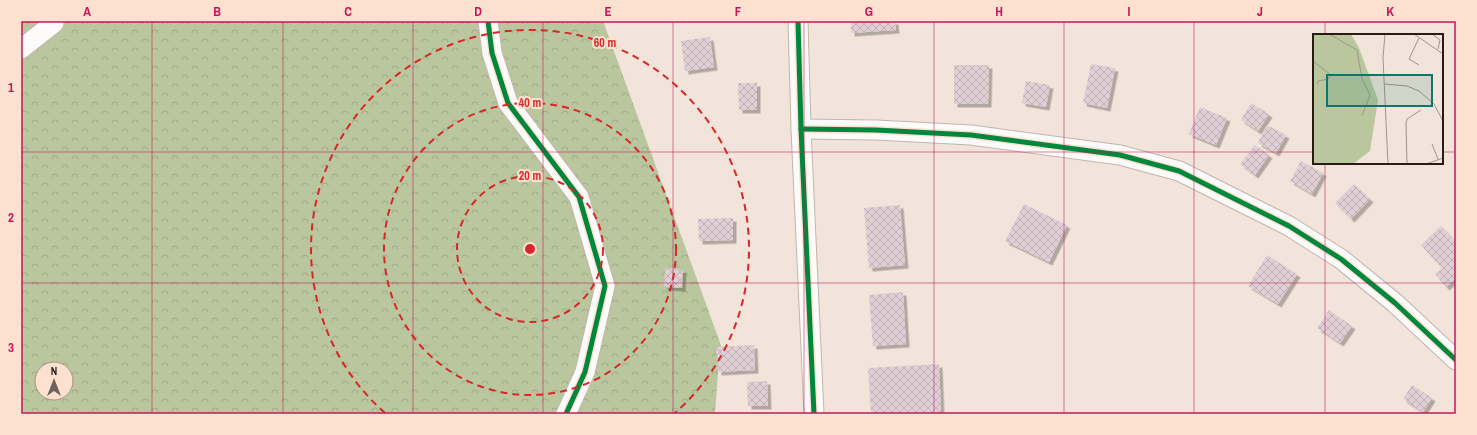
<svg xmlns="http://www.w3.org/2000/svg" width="1477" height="435" font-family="'Archivo Narrow',sans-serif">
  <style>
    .forest { fill: url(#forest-crowns); fill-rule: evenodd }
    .building { fill: url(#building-cross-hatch); filter: url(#shadow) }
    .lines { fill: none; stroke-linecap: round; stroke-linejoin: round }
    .street-casing { stroke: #c2b5ad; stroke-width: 21 }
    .street { stroke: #fdfbf9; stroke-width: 19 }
    .cycleway-casing { stroke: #fde1d0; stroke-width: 8 }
    .cycleway { stroke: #00873e; stroke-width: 5 }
    .grid { fill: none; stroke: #c2185b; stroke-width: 1; stroke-opacity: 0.55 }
    .ring { fill: none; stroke: #d62828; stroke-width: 2; stroke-dasharray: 7 5 }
    .inset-road { fill: none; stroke: #a1948b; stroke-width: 1 }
    .view { fill: #0f766e; fill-opacity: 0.15; stroke: #0f766e; stroke-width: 2 }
    .inset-edge { fill: none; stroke: #281c14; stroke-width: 2 }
    .centre { fill: #d62828; stroke: #fde1d0; stroke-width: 2 }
    .ring-label { font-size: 12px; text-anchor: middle; font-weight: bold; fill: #d62828; stroke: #fde1d0; stroke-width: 4; stroke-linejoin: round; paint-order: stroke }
    .neatline { fill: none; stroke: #c2185b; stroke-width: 1.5 }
    .grid-label { font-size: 13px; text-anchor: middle; font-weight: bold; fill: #c2185b }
  </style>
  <defs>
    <pattern id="forest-crowns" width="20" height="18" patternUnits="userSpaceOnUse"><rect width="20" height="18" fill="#bac79e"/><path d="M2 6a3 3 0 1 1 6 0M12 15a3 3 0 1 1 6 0" fill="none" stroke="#a0aa87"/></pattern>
    <pattern id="building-cross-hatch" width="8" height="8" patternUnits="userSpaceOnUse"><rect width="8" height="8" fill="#e0cfd5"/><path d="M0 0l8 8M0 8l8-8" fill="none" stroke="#c0b1b6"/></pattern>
    <filter id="shadow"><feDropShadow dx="3.5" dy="3.5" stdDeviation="0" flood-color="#0004"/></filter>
  </defs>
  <rect width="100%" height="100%" fill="#f2e4da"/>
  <path class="forest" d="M21,21H603L722,348L718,372L715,414H21ZM42,369H66V393H42Z"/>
  <g class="building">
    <path d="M851,21H895L896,30L851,33Z"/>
    <path d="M710,37L714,67L685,71L681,41Z"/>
    <path d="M1091,64L1115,68L1107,108L1083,103Z"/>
    <path d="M954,65H989L988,104H954Z"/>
    <path d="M1026,81L1050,85L1046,107L1022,103Z"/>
    <path d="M738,83H757V110H739Z"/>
    <path d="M1251,103L1269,114L1258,131L1241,120Z"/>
    <path d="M1200,107L1227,118L1216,145L1189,134Z"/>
    <path d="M1267,125L1286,135L1276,153L1258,143Z"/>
    <path d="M1255,145L1269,155L1255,175L1240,164Z"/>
    <path d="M1301,161L1323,173L1312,194L1290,181Z"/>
    <path d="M1354,184L1370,199L1351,219L1335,203Z"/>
    <path d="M1024,204L1067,225L1049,262L1005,241Z"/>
    <path d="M900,205L905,265L869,268L864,208Z"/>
    <path d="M733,218V240L699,241L698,219Z"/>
    <path d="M1441,226L1456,243V278L1446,287L1435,274L1442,268L1421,245Z"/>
    <path d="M1267,255L1297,274L1278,304L1248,286Z"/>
    <path d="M665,268L683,270L682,288L664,287Z"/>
    <path d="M903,292L906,344L873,346L869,295Z"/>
    <path d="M1329,310L1352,326L1340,343L1317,328Z"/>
    <path d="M754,345L755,370L718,372L716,347Z"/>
    <path d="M939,364L941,412L871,414L868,368Z"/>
    <path d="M767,381L768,406H748L747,382Z"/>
    <path d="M1412,385L1432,398L1423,412L1403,399Z"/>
  </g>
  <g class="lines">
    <g class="street-casing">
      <g id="street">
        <path d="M488,21L492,53L508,103L579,197L605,286L585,372L566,414"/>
        <path d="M798,21L801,129L814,414"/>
        <path d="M21,49L54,23V21"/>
        <path d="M801,129L876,130L971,135L1120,155L1179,171L1289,226L1341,259L1395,303L1456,360"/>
      </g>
    </g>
    <use href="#street" class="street"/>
    <g class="cycleway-casing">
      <g id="cycleway">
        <path d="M488,21L492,53L508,103L579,197L605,286L585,372L566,414"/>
        <path d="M798,21L801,129L814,414"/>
        <path d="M801,129L876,130L971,135L1120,155L1179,171L1289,226L1341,259L1395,303L1456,360"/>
      </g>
    </g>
    <use href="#cycleway" class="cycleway"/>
  </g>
  <path class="grid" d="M152,21V414M283,21V414M413,21V414M543,21V414M673,21V414M804,21V414M934,21V414M1064,21V414M1194,21V414M1325,21V35M21,152H1314M1442,152H1456M1325,163V414M21,283H1456"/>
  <g class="ring">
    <circle cx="530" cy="249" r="73"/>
    <circle cx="530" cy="249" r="146"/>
    <path d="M385 413A219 219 0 1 1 675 413"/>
  </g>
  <g transform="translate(1313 34)">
    <rect width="130" height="130" fill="#f2e4da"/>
    <path d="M0,0H38L46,14L65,66L57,117L40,130H0Z" fill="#bac79e"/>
    <path class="inset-road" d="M16,0L44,16L49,45L57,61L49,82M72,0L70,24L75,130M101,0L130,20M119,0L127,6L125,15M106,4L96,25L106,31M0,27L18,41L15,45L5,47L4,50M71,50L94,52L106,57L121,70L130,87M119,110L125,125M94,130L93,89L94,85L108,76M113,130L130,124"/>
    <path class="view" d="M14,41H119V72H14Z"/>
    <rect width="130" height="130" class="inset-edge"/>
  </g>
  <circle cx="530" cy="249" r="6" class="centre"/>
  <g class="ring-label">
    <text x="605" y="47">60 m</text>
    <text x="530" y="107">40 m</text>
    <text x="530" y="180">20 m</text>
  </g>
  <rect width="1477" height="435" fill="none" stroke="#fde1d0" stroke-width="44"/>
  <g transform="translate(54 381)"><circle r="19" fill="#fde1d0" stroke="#a89285"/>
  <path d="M0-3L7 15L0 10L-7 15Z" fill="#6f6259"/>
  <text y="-6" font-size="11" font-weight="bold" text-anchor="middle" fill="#281c14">N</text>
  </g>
  <rect x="22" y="22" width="1433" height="391" class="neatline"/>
  <g class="grid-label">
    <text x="87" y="16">A</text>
    <text x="217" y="16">B</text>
    <text x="348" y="16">C</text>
    <text x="478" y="16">D</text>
    <text x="608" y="16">E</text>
    <text x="738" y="16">F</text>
    <text x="869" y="16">G</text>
    <text x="999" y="16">H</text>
    <text x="1129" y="16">I</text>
    <text x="1260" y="16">J</text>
    <text x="1390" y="16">K</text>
    <text x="11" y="92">1</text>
    <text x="11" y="222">2</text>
    <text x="11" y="352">3</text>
  </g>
</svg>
